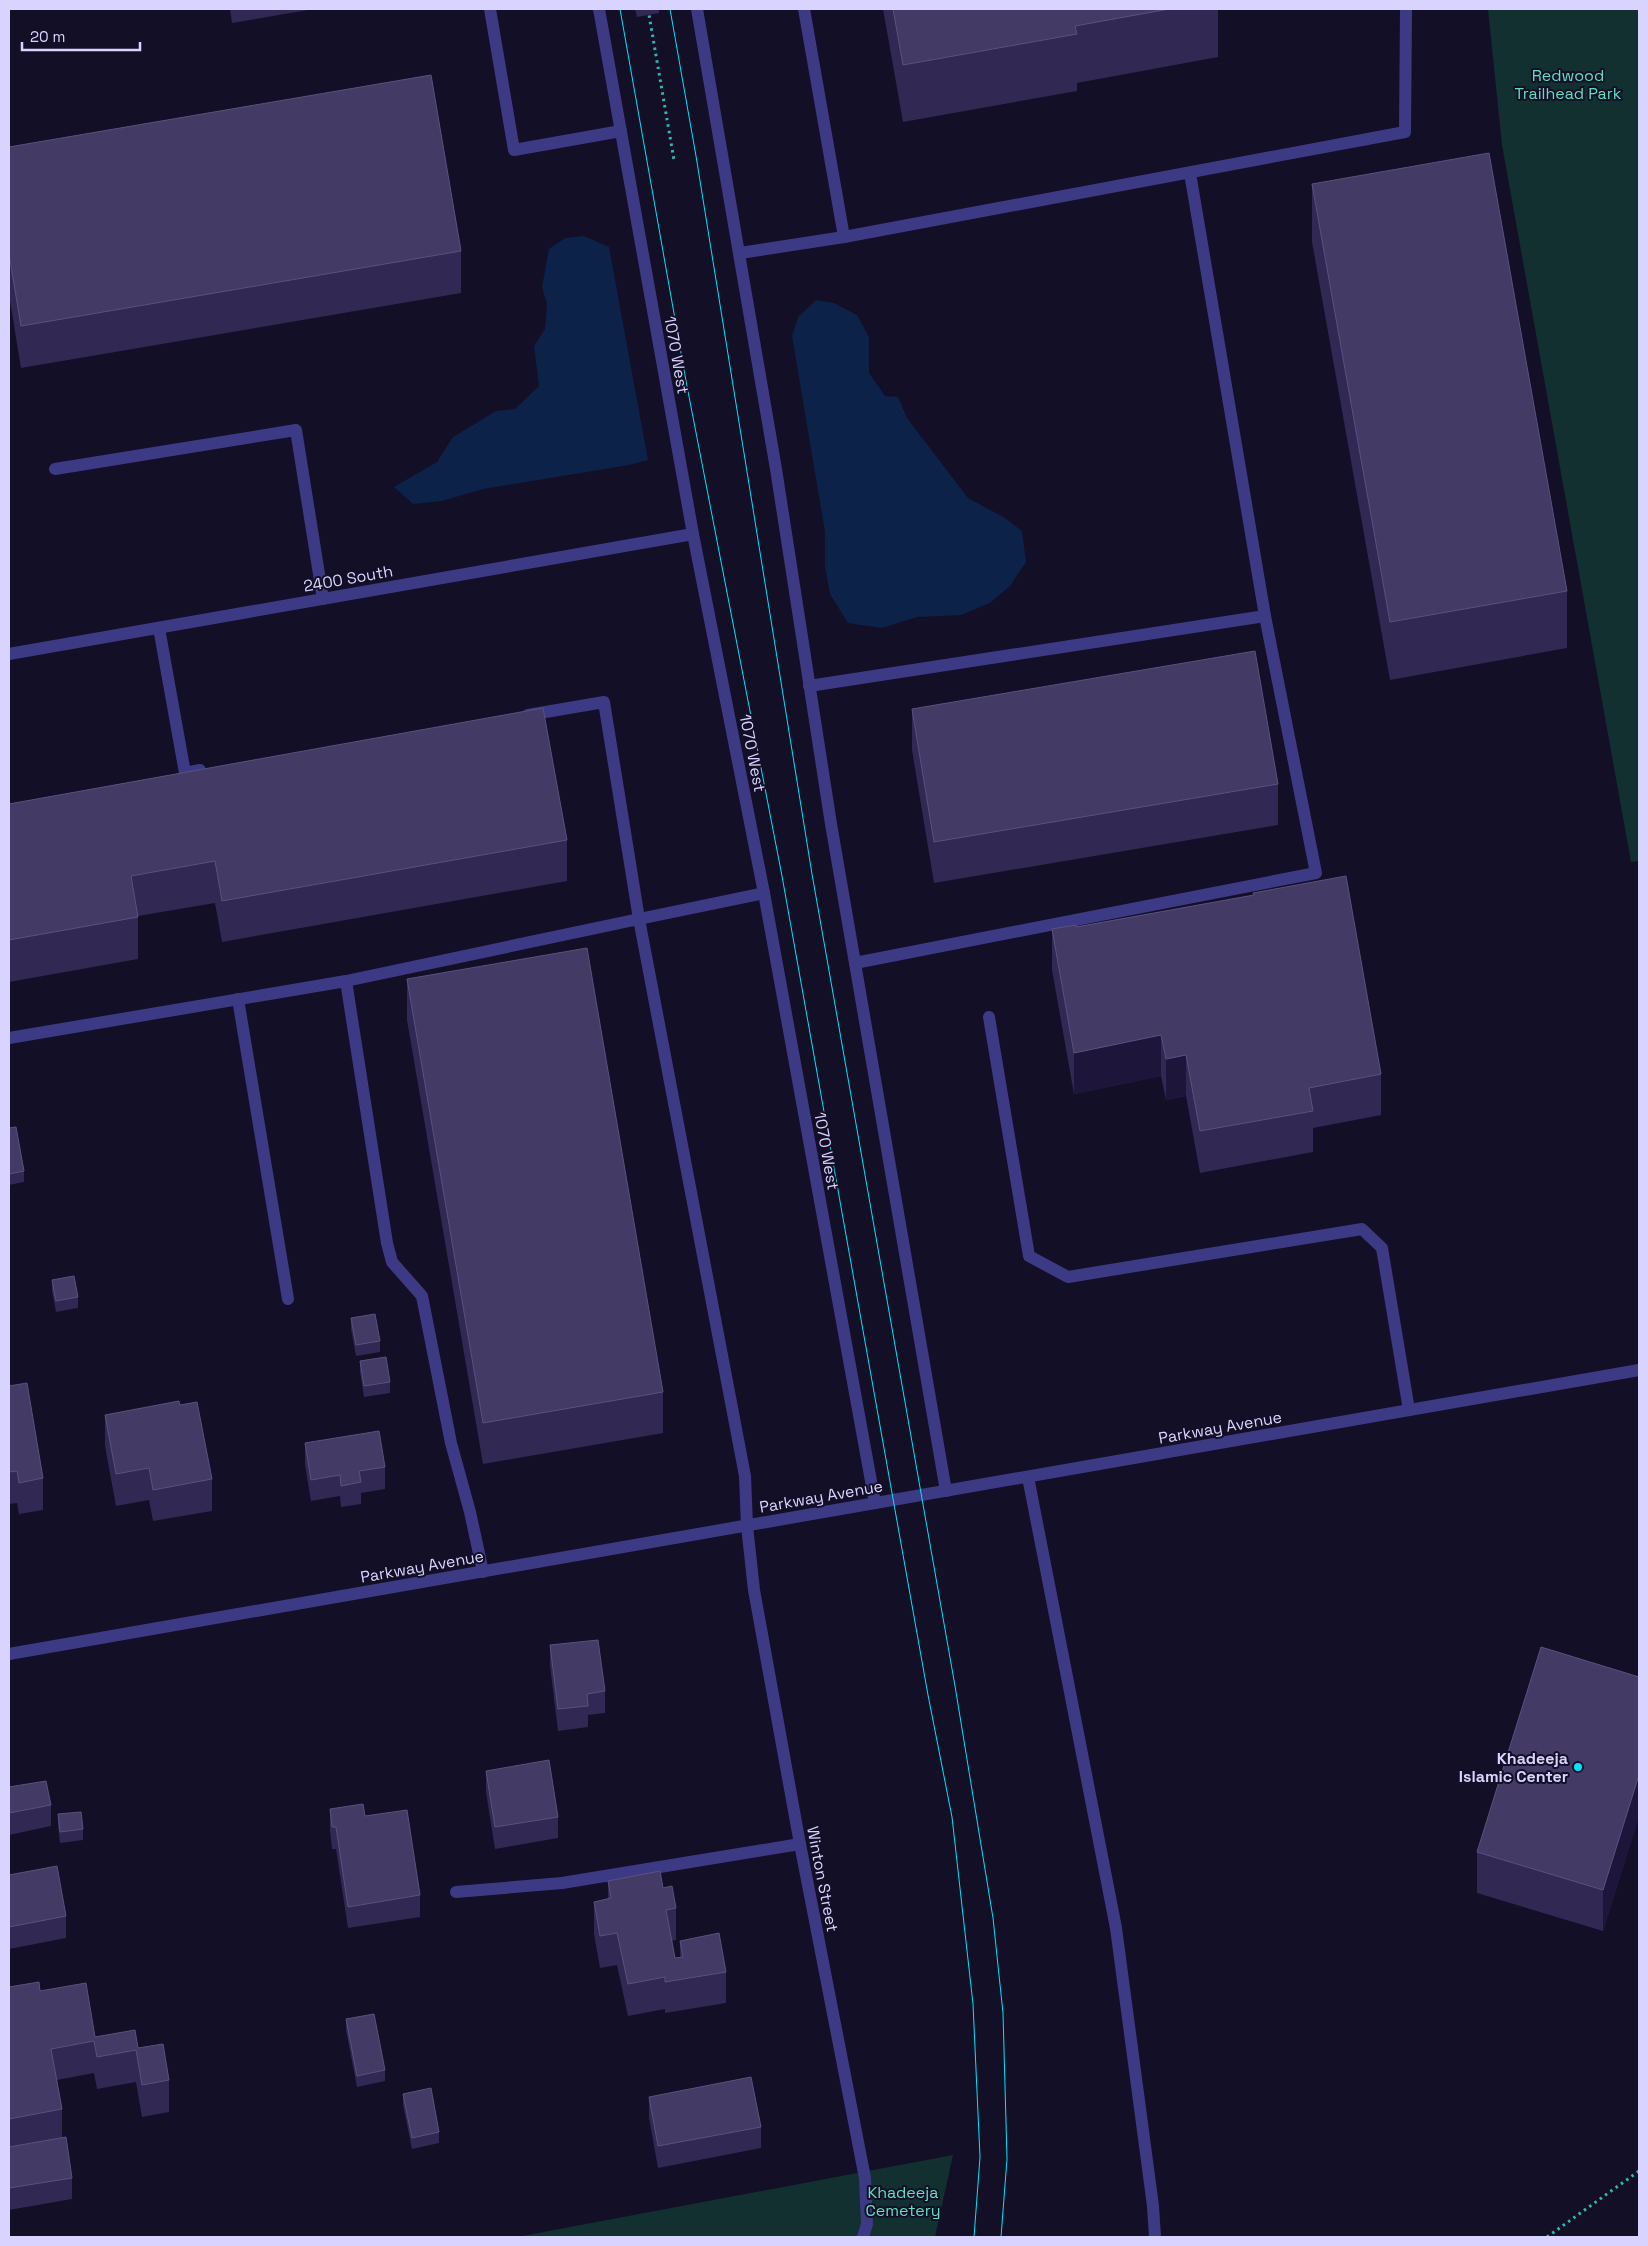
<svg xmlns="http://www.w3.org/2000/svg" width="1648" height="2246" font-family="'Space Grotesk',sans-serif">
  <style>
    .green { fill: #12302f }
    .water { fill: #0c2248 }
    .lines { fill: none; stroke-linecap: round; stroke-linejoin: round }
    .path { stroke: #2fb8b0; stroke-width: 3; stroke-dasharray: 2.5 4; stroke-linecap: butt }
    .minor { stroke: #3d3a85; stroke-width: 12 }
    .tram { stroke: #00e5ff; stroke-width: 1 }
    .wall { fill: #312854 }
    .shaded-wall { fill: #1d163a }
    .building { fill: #433a66; stroke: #5a527e }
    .poi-dot { fill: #00e5ff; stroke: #130f26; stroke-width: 2 }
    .labels { text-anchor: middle; stroke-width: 4; stroke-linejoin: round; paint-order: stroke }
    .park-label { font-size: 16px; fill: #5fe0c0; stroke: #130f26 }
    .street-label { font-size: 16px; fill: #d9d4ff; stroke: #130f26 }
    .poi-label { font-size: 16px; font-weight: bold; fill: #d9d4ff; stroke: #130f26; text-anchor: end }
  </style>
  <rect width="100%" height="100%" fill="#130f26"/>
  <g class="green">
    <path d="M1488,9H1639V861L1631,862L1502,145Z"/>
    <path d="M953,2155L935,2237H517Z"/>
  </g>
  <g class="water">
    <path d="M584,236L609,247L648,460L629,465L483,489L442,501L413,504L394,487L437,462L453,437L496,411L515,409L539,386L534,346L545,329L547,305L542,287L549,249L565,238Z"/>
    <path d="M816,300L834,303L857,315L869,337V373L885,396L898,397L907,418L968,498L1005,518L1022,531L1026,562L1010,586L990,603L961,615L917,617L882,628L848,623L830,594L825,567V532L792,336L798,317Z"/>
  </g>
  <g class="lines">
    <g class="path">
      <path d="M648,9L674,160"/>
      <path d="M1547,2237L1639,2171"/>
    </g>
    <g class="minor">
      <path d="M490,9L514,150L621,131"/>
      <path d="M599,9L693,534L764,893L875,1503"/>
      <path d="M697,9L776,469L831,824L946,1491"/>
      <path d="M804,9L844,237"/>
      <path d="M740,253L844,237L1405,132L1406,9"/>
      <path d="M55,469L296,430L323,599"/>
      <path d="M159,628L185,773L200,770"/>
      <path d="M9,654L693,534"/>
      <path d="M809,686L1265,616L1190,173"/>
      <path d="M528,715L604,702L639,919L764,893"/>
      <path d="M855,963L1316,873L1265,616"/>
      <path d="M346,981L387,1243L392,1262L422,1296L451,1443L470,1512L483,1572"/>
      <path d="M238,999L288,1299"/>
      <path d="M989,1017L1029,1256L1068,1277L1362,1229L1382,1248L1409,1410"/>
      <path d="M9,1038L346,981L639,919L745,1476L747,1526L754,1590L800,1844L865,2178L867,2224L863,2237"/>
      <path d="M1028,1477L1116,1928L1153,2206L1155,2237"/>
      <path d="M9,1654L1639,1370"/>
      <path d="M456,1892L562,1883L800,1844"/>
    </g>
    <g class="tram">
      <path d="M620,9L686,381L782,876L928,1695L952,1817L973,2004L980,2157L974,2237"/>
      <path d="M670,9L696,156L812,874L955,1686L993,1918L1003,2013L1007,2159L1001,2237"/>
    </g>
  </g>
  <g class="wall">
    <path d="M230,9H314L232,23Z"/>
    <path d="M635,9H659V13L637,17Z"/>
    <path d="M883,9H1218V57L1077,83V91L903,122Z"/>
    <path d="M9,147L461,251V293L21,368L9,295Z"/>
    <path d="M1312,184L1567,591V648L1390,680L1312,242Z"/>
    <path d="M912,709L1278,784V825L934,883L912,750Z"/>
    <path d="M9,804L567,840V881L222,942L215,903L138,916V959L9,982Z"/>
    <path d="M1253,893L1381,1074V1115L1313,1128V1152L1200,1173L1186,1096L1166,1100L1161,1076L1074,1094L1052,970V929L1076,927L1253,896Z"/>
    <path d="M407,979L663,1392V1433L483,1464L407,1020Z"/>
    <path d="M9,1128L24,1171V1182L9,1185Z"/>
    <path d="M52,1280L78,1297V1308L56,1312L52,1291Z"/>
    <path d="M351,1318L380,1341V1352L356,1356L351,1329Z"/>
    <path d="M360,1361L390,1382V1393L364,1397L360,1372Z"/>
    <path d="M9,1386L43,1478V1510L19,1514L17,1503L9,1504Z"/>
    <path d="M180,1405L212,1479V1511L153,1521L149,1500L116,1506L105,1446V1415Z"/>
    <path d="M305,1443L385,1467V1489L361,1493V1504L341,1507L340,1496L311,1501L305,1465Z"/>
    <path d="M550,1645L605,1691V1713L588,1715V1727L558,1731L550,1666Z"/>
    <path d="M1639,1677V1816L1603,1931L1477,1893V1852Z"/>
    <path d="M486,1771L558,1817V1838L495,1849L486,1792Z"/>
    <path d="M9,1787L51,1805V1826L9,1835Z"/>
    <path d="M330,1809L365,1816L420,1895V1917L348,1928L336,1849H332L330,1831Z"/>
    <path d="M58,1814L83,1829V1840L60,1843L58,1825Z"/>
    <path d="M9,1875L66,1916V1938L9,1949Z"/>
    <path d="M608,1881L663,1888L676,1908V1940L672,1941L675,1958L680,1957V1941L726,1972V2003L665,2013V2009L628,2016L617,1965L600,1968L594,1934V1902L608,1899Z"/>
    <path d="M9,1987L40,1991L95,2037L138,2048L169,2080V2112L142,2117L136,2082L97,2089L94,2073L57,2080L62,2109V2138L72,2178V2199L9,2210Z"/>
    <path d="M346,2019L385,2070V2081L357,2087L346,2030Z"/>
    <path d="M403,2094L439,2132V2143L412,2149L403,2105Z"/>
    <path d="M649,2097L761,2127V2148L658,2168L649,2118Z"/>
  </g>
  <g class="shaded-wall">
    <path d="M1161,1035V1076L1074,1094V1053Z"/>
    <path d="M1186,1055V1096L1166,1100V1059Z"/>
    <path d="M1639,1775V1816L1603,1931V1890Z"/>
  </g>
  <g class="building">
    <path d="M893,9H1169L1075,26L1077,34L903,65Z"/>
    <path d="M431,75L461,251L21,326L9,254V147Z"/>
    <path d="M1489,153L1567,591L1390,622L1312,184Z"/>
    <path d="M1255,651L1278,784L934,842L912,709Z"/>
    <path d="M543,708L567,840L222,901L215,861L131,876L138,917L9,940V804Z"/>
    <path d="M1346,876L1381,1074L1309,1088L1313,1111L1200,1131L1186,1055L1166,1059L1161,1035L1074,1053L1052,929L1076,925V927L1254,895L1253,893Z"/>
    <path d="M587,948L663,1392L483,1423L407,979Z"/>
    <path d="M16,1127L24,1171L9,1174V1128Z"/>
    <path d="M74,1276L78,1297L56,1301L52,1280Z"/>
    <path d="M375,1314L380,1341L356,1345L351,1318Z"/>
    <path d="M386,1357L390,1382L364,1386L360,1361Z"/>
    <path d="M27,1383L43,1478L19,1483L17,1471L9,1472V1386Z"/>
    <path d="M179,1401L180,1405L197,1402L212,1479L153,1490L149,1468L116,1474L105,1415Z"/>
    <path d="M379,1431L385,1467L359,1471L361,1482L341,1486L340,1475L311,1480L305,1443Z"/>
    <path d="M598,1640L605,1691L587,1694L588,1706L558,1709L550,1645Z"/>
    <path d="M1541,1647L1639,1677V1775L1603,1890L1477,1852Z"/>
    <path d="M549,1760L558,1817L495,1827L486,1771Z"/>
    <path d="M46,1781L51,1805L9,1813V1787Z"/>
    <path d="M363,1804L365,1816L407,1810L420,1895L348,1907L336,1827H332L330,1809Z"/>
    <path d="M81,1812L83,1829L60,1832L58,1814Z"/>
    <path d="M57,1866L66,1916L9,1927V1875Z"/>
    <path d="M660,1871L663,1888L672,1886L676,1908L666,1910L675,1958L683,1957L680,1941L719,1933L726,1972L665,1982V1977L628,1984L617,1933L600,1936L594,1902L611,1898L608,1881Z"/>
    <path d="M39,1982L40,1991L86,1983L95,2037L135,2030L138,2048L163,2044L169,2080L142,2085L136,2050L97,2057L94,2041L51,2049L62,2109L9,2119V1987Z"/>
    <path d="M374,2014L385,2070L357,2076L346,2019Z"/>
    <path d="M751,2077L761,2127L658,2146L649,2097Z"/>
    <path d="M431,2088L439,2132L412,2138L403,2094Z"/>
    <path d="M66,2137L72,2178L9,2188V2147Z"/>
  </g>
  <circle class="poi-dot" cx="1578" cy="1767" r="5"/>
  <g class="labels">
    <g class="park-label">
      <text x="1568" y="81">Redwood<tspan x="1568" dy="18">Trailhead Park</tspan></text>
      <text x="903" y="2198">Khadeeja<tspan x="903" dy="18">Cemetery</tspan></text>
    </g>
    <g class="street-label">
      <text transform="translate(677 355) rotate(80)" y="6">1070 West</text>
      <text transform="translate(348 578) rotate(-10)" y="6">2400 South</text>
      <text transform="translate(753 753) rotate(79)" y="6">1070 West</text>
      <text transform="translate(827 1151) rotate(80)" y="6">1070 West</text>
      <text transform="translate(1220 1427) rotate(-10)" y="6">Parkway Avenue</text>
      <text transform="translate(821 1496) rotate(-10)" y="6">Parkway Avenue</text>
      <text transform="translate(422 1566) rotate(-10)" y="6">Parkway Avenue</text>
      <text transform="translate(823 1879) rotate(79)" y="6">Winton Street</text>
    </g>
    <g class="poi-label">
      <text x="1568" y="1764">Khadeeja<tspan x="1568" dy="18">Islamic Center</tspan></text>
    </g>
  </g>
  <rect width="1648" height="2246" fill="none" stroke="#d9d4ff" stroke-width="20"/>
  <path d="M22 42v8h118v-8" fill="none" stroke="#d9d4ff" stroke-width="2.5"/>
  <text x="30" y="42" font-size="15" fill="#d9d4ff" stroke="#130f26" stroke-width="4" paint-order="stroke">20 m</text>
</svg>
